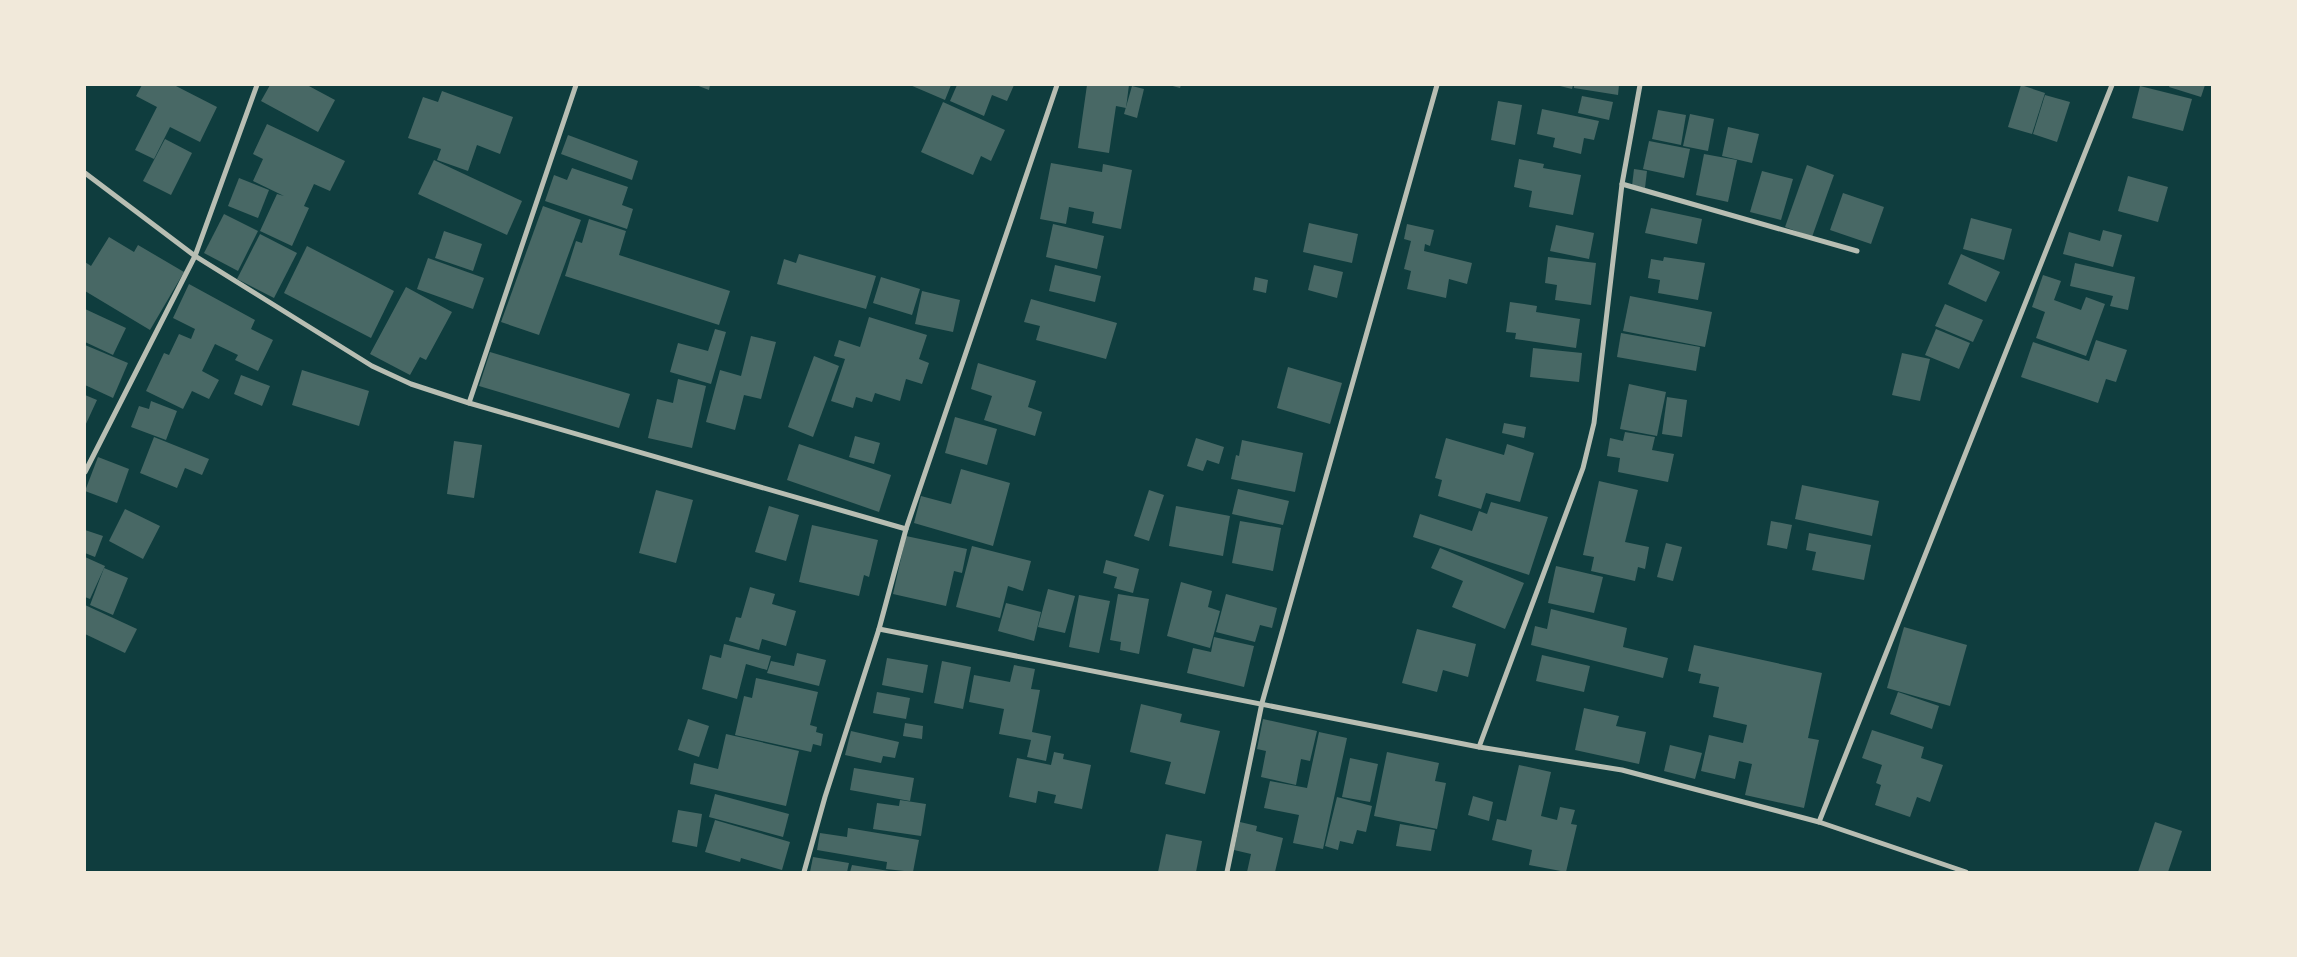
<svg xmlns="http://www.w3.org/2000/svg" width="2297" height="957" font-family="'Work Sans',sans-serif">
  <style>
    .building { fill: #486865 }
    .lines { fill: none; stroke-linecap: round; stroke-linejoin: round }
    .minor { stroke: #b8beb3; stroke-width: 5 }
  </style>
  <rect width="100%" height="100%" fill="#0f3d3e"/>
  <g class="building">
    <path d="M142,85H174L217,107L200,142L170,127L154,159L135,150L157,107L136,96Z"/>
    <path d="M270,85H307L335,100L318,132L261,101Z"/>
    <path d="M696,85H710L709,90Z"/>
    <path d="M910,85H951L945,100Z"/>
    <path d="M957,85H1014L1007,101L992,95L984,116L950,101Z"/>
    <path d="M1087,85H1129L1126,108L1116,106L1109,153L1078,148Z"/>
    <path d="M1169,85H1181L1180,88Z"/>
    <path d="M1556,85H1573L1572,89Z"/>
    <path d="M1574,85H1619L1618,95L1574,88Z"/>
    <path d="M2021,85L2045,93L2032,134L2008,127Z"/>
    <path d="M2170,85H2205L2201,97L2169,87Z"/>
    <path d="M1132,86L1144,89L1137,118L1124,114Z"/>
    <path d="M2140,86L2192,99L2183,131L2132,118Z"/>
    <path d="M442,91L513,117L500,154L477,145L468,171L437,160L441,149L408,138L423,97L438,102Z"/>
    <path d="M2045,95L2070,102L2057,142L2033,134Z"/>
    <path d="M1582,96L1613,102L1609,120L1578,113Z"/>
    <path d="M1498,101L1522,105L1515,145L1491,140Z"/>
    <path d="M943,102L1005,130L991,161L981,156L973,175L921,152Z"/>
    <path d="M1542,109L1599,121L1594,140L1584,138L1581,154L1553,147L1555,138L1537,134Z"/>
    <path d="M1658,110L1686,115L1681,145L1652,139Z"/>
    <path d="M1690,114L1714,119L1708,151L1683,146Z"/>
    <path d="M267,124L345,161L330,191L314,184L304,206L309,208L292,246L260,231L277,194L284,196L253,181L263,159L253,154Z"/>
    <path d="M1728,127L1759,134L1752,163L1722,156Z"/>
    <path d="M568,135L638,161L632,180L561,154Z"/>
    <path d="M165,139L192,153L171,195L143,181Z"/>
    <path d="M1649,141L1690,149L1684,178L1643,169Z"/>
    <path d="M1704,154L1737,160L1728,202L1696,195Z"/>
    <path d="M1519,159L1544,164L1543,168L1581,175L1573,215L1529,207L1532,191L1514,187Z"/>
    <path d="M434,160L522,201L507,235L418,194Z"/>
    <path d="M1051,163L1102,172L1103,164L1132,170L1121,229L1092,223L1094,212L1069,207L1066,224L1040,219Z"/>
    <path d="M1807,165L1834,175L1812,237L1785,227Z"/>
    <path d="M572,168L628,187L622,205L633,209L627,229L545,201L554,175L567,180Z"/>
    <path d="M1634,169L1647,171L1645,188L1632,186Z"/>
    <path d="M1762,171L1793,179L1781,220L1750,212Z"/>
    <path d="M2128,176L2168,187L2158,222L2118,211Z"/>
    <path d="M239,178L269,190L258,218L228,206Z"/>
    <path d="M1843,193L1884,207L1871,244L1830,230Z"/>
    <path d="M543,206L581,220L539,335L501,322Z"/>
    <path d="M1651,208L1702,219L1697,244L1645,233Z"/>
    <path d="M224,214L258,231L238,271L204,253Z"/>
    <path d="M1971,218L2012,229L2004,260L1963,249Z"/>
    <path d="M589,219L626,231L619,255L730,291L719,325L565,276L576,241L582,243Z"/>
    <path d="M1309,223L1358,234L1352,263L1303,252Z"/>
    <path d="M1053,224L1104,236L1097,269L1046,257Z"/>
    <path d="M1407,224L1434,230L1430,246L1425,244L1424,251L1472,263L1467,284L1449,279L1446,298L1407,289L1411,271L1404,269L1411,241L1404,239Z"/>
    <path d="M1556,225L1594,233L1589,259L1550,251Z"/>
    <path d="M2103,230L2122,235L2113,267L2063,254L2069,232L2100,241Z"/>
    <path d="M444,231L482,244L473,271L435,258Z"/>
    <path d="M260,234L297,253L274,298L237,279Z"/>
    <path d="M109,237L134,252L138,245L184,272L150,330L85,291V262L91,266Z"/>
    <path d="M307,246L394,291L371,338L284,293Z"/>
    <path d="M799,254L876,276L866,309L777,284L784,259L796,263Z"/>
    <path d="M1961,254L2000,272L1986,302L1948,284Z"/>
    <path d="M1548,257L1596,263L1591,305L1555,300L1557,285L1545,283Z"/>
    <path d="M1664,257L1705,263L1698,300L1658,293L1660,280L1648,278L1651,259L1663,261Z"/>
    <path d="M428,258L484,278L473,309L417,289Z"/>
    <path d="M2075,263L2135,277L2128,310L2110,306L2113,296L2070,286Z"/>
    <path d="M1055,265L1101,276L1095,302L1049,291Z"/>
    <path d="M1314,265L1343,272L1337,298L1308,290Z"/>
    <path d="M2043,275L2061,281L2054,300L2081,310L2086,297L2105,304L2086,356L2036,338L2045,312L2032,307Z"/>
    <path d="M881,277L920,289L912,315L873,303Z"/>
    <path d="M1255,277L1268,280L1266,293L1253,290Z"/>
    <path d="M189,284L255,320L251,329L273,340L258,371L235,360L238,355L215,344L202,371L219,380L209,399L192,391L183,409L146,391L164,353L169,355L179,334L191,339L195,329L173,318Z"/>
    <path d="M406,287L452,312L426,360L420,357L410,375L370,354Z"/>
    <path d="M922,291L960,300L953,332L915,324Z"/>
    <path d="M1630,296L1712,312L1705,347L1623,331Z"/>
    <path d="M1031,299L1117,323L1106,359L1036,340L1040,326L1024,322Z"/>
    <path d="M1510,302L1537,306L1536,312L1580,319L1576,348L1515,339L1516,333L1506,332Z"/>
    <path d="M1945,304L1983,320L1973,342L1935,326Z"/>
    <path d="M85,309L126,328L113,355L85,342Z"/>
    <path d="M869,317L927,335L919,359L929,363L922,384L906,379L900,401L875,393L872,402L856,397L853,408L831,401L845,359L834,356L839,340L860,347Z"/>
    <path d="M715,329L726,332L711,384L670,372L678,343L708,351Z"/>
    <path d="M1936,329L1970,343L1959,369L1925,355Z"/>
    <path d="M1621,333L1700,347L1696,371L1617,357Z"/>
    <path d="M751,336L776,342L761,399L744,395L735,430L706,422L720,370L741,376Z"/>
    <path d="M2096,340L2127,350L2116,382L2106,379L2098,403L2021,377L2033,342L2089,361Z"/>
    <path d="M85,345L128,363L113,398L85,385Z"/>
    <path d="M1533,348L1582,353L1579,382L1530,377Z"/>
    <path d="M490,352L630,394L619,428L479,386Z"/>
    <path d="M1902,353L1930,359L1920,401L1892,395Z"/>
    <path d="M814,356L839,366L813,437L788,427Z"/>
    <path d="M978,363L1036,381L1028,407L1042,412L1035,436L984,420L992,396L971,389Z"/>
    <path d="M1288,367L1342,383L1330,424L1277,408Z"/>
    <path d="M302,370L369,391L359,426L292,405Z"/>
    <path d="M241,375L270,386L262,406L234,394Z"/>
    <path d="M678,379L706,386L692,448L648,438L657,399L673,403Z"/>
    <path d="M1629,384L1666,392L1657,436L1620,429Z"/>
    <path d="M85,395L97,400L85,426Z"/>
    <path d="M1667,397L1687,400L1682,437L1662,434Z"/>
    <path d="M151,401L177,411L166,440L131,427L139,406L149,409Z"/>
    <path d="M955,417L997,429L987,465L945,453Z"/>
    <path d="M1504,423L1526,427L1524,438L1502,433Z"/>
    <path d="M1625,432L1655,437L1652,450L1674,454L1668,482L1618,472L1620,458L1607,456L1610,438L1623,441Z"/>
    <path d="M855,436L880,443L874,464L849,457Z"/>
    <path d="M154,437L209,459L202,475L185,468L177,488L140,473Z"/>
    <path d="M1196,438L1224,447L1219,464L1207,460L1203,471L1187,466Z"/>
    <path d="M1446,438L1504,455L1507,444L1534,453L1520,502L1486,493L1481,509L1438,496L1442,480L1435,478Z"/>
    <path d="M1242,440L1303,453L1295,492L1231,479L1236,455L1239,456Z"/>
    <path d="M454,441L482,445L474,498L447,494Z"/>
    <path d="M799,444L891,475L879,512L787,480Z"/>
    <path d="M98,457L129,469L117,503L85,491Z"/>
    <path d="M961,469L1010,483L993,546L914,523L921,496L951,504Z"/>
    <path d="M1599,481L1638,490L1625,542L1649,547L1645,569L1638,567L1635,581L1591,571L1594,557L1583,555Z"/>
    <path d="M1802,485L1879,501L1872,536L1795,519Z"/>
    <path d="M1238,489L1289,501L1283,525L1232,514Z"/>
    <path d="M656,490L693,500L676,563L639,553Z"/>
    <path d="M1149,490L1164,495L1149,541L1134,536Z"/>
    <path d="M1491,502L1548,517L1529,575L1413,537L1420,514L1472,531L1479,511L1487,514Z"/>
    <path d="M769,506L799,515L786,561L755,552Z"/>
    <path d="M1176,506L1230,516L1223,556L1169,546Z"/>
    <path d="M125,509L160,526L143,559L109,541Z"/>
    <path d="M1240,521L1281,528L1273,571L1232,563Z"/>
    <path d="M1771,521L1792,525L1787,549L1767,545Z"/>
    <path d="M812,525L878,540L869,577L864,575L859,596L799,582Z"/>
    <path d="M85,530L103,536L95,557L85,553Z"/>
    <path d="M1809,533L1871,545L1864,580L1812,570L1816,552L1806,550Z"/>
    <path d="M906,536L967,549L962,573L954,571L946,606L893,594Z"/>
    <path d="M1666,543L1682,547L1673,581L1657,577Z"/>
    <path d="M972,546L1031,561L1023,591L1008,586L1000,618L956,607Z"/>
    <path d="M1440,548L1524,583L1505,629L1452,607L1463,581L1431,568Z"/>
    <path d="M85,557L105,566L90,599L85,597Z"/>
    <path d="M1106,560L1139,569L1133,593L1114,588L1117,577L1103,573Z"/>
    <path d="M1556,566L1603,577L1594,613L1548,603Z"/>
    <path d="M104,568L128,578L113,615L90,605Z"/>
    <path d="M1181,582L1212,591L1208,607L1220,611L1210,648L1167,636Z"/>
    <path d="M750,587L775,594L772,604L796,611L786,646L762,639L759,650L729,641L736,617L741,618Z"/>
    <path d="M1048,589L1075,596L1065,633L1038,627Z"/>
    <path d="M1118,594L1149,599L1139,654L1120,650L1121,642L1110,640Z"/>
    <path d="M1226,594L1277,608L1272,628L1260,625L1255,642L1216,632Z"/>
    <path d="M1079,595L1110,601L1099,653L1069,647Z"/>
    <path d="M1006,603L1041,612L1034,641L998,631Z"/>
    <path d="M85,605L137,629L125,653L85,634Z"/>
    <path d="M1551,609L1627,628L1623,647L1668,658L1663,678L1531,645L1535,626L1547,629Z"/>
    <path d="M1904,627L1967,645L1950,706L1887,688Z"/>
    <path d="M1417,629L1476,644L1468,677L1443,670L1437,692L1402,683Z"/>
    <path d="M1214,637L1254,646L1244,687L1187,673L1193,648L1211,652Z"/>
    <path d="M724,644L771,656L767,670L746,664L737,699L702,689L710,655L721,658Z"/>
    <path d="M1694,645L1822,673L1808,738L1819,740L1804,808L1745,795L1752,764L1739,761L1735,779L1701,771L1709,735L1743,743L1747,725L1713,717L1719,687L1699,683L1701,674L1688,671Z"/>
    <path d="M797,653L826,660L819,686L767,673L771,661L794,666Z"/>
    <path d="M1542,655L1590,666L1584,692L1536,681Z"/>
    <path d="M887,658L928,665L923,693L882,685Z"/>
    <path d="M942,661L971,667L963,709L934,703Z"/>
    <path d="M1014,665L1035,669L1031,689L1040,690L1032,732L1051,736L1046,761L1027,757L1031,740L999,734L1004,709L969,702L974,675L1010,682Z"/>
    <path d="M756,678L818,692L810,725L817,727L816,732L823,734L821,746L813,744L811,752L735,735L744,696L752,698Z"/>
    <path d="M877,692L910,698L906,719L873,713Z"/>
    <path d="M1898,692L1939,706L1932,729L1890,714Z"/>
    <path d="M1141,704L1182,714L1180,722L1220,731L1205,794L1165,784L1171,762L1130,752Z"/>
    <path d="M1584,708L1619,716L1616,726L1646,732L1639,764L1575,750Z"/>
    <path d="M688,719L709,726L699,757L678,750Z"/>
    <path d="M1263,719L1317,731L1310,761L1301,759L1296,785L1261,777L1266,751L1257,749Z"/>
    <path d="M905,723L923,726L922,739L903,736Z"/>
    <path d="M1872,730L1924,747L1921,758L1943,765L1930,802L1917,797L1910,817L1875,805L1881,785L1876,783L1882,765L1862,758Z"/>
    <path d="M851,731L899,742L895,758L883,756L881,763L845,755Z"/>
    <path d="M1319,732L1347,738L1323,849L1293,843L1299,815L1264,808L1270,781L1307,788Z"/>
    <path d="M726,734L799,751L786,806L690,784L694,763L718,769Z"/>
    <path d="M1670,745L1702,753L1695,779L1664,771Z"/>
    <path d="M1054,752L1064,754L1063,759L1091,765L1082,809L1054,803L1056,795L1038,791L1036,803L1009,797L1017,758L1051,765Z"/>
    <path d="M1387,752L1439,763L1435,781L1446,783L1437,829L1374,816Z"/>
    <path d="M1350,758L1378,764L1370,802L1342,797Z"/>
    <path d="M1519,765L1551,772L1541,816L1557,820L1560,807L1575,810L1571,824L1577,825L1566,872L1529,865L1532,850L1492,840L1497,819L1506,821Z"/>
    <path d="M854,768L914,778L910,801L850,790Z"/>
    <path d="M715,794L789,814L783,837L709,817Z"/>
    <path d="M1473,796L1493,802L1489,821L1468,815Z"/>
    <path d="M1337,797L1372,806L1366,832L1357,830L1353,844L1340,841L1338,850L1325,846Z"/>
    <path d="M900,800L926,804L921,836L873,829L877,803L899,806Z"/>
    <path d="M678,810L702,814L697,847L672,842Z"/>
    <path d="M715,820L790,842L782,870L741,858L740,862L705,852Z"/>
    <path d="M1240,822L1257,826L1256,831L1283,838L1275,872H1247L1251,854L1234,850Z"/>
    <path d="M2155,822L2182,831L2168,872H2138Z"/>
    <path d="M1400,824L1435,830L1431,851L1396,846Z"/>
    <path d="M848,828L919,840L913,872L886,869L887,862L817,850L820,833L847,837Z"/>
    <path d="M1166,834L1202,841L1196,872H1158Z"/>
    <path d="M813,857L849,863L847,872H810Z"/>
    <path d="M852,865L889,871V872H850Z"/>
  </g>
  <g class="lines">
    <g class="minor">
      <path d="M85,173L195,256L372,366L411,384L469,403L906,529"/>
      <path d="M1622,184L1857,251"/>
      <path d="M469,403L576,85"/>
      <path d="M85,472L195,256L257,85"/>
      <path d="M879,629L1479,747L1622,770L1819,822L1966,872"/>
      <path d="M1479,747L1583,468L1594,423L1622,184L1640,85"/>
      <path d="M1819,822L2112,85"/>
      <path d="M804,872L825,797L879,629L906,529L1057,85"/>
      <path d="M1227,872L1262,703L1437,85"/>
    </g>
  </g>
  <rect width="2297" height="957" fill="none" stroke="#f1e9da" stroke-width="172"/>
</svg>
